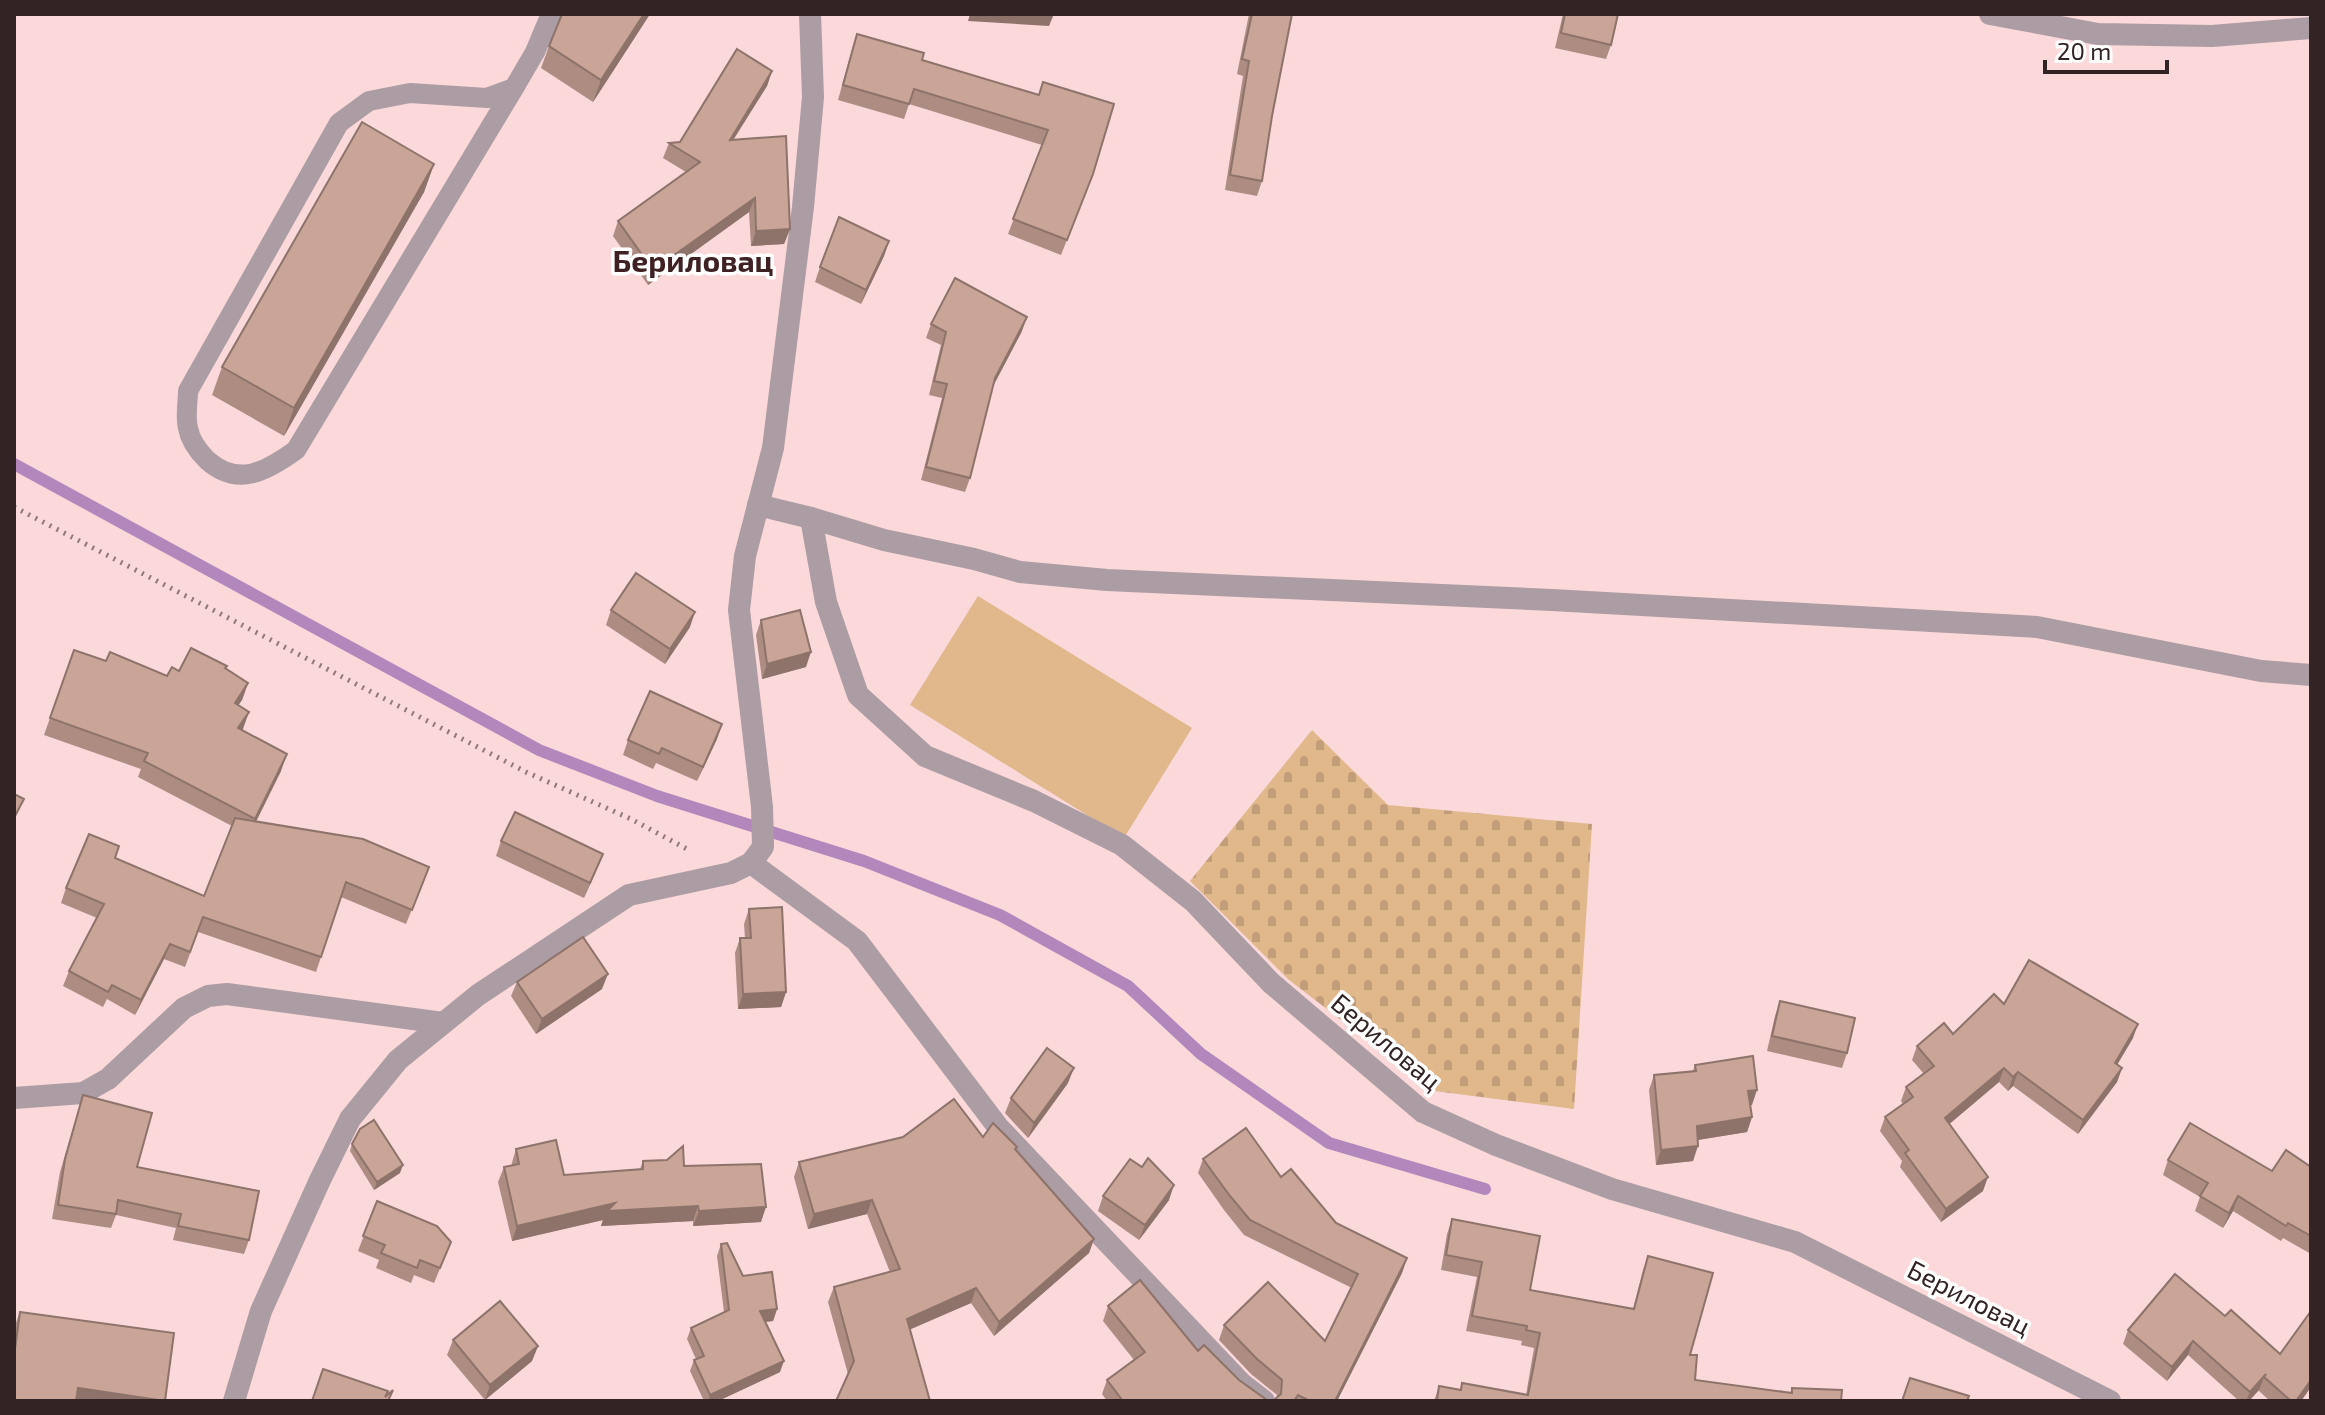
<svg xmlns="http://www.w3.org/2000/svg" width="2325" height="1415" font-family="'Exo 2',sans-serif">
  <style>
    .cemetery { fill: url(#cemetery-stones) }
    .pitch { fill: #e1b78c }
    .lines { fill: none; stroke-linecap: round; stroke-linejoin: round }
    .stream { stroke: #b287bc; stroke-width: 12 }
    .path { stroke: #907879; stroke-width: 5; stroke-dasharray: 2 6; stroke-linecap: butt }
    .service { stroke: #ac9ca4; stroke-width: 20 }
    .minor { stroke: #ac9ca4; stroke-width: 22 }
    .wall { fill: #ad8d82 }
    .shaded-wall { fill: #8d736a }
    .building { fill: #c9a497; stroke: #8d736a; stroke-width: 2 }
    .labels { text-anchor: middle; stroke-width: 7; stroke-linejoin: round; paint-order: stroke }
    .street-label { font-size: 26px; fill: #322324; stroke: #fff }
    .quarter-label { font-size: 30px; font-weight: bold; fill: #3f2023; stroke: #fff }
  </style>
  <defs>
    <pattern id="cemetery-stones" width="16" height="16" patternUnits="userSpaceOnUse" patternTransform="scale(2)"><rect width="16" height="16" fill="#e1b78c"/><path d="M2 7V4a2 2 0 0 1 4 0v3zM10 15v-3a2 2 0 0 1 4 0v3z" fill="#c29d79"/></pattern>
  </defs>
  <rect width="100%" height="100%" fill="#fbd8da"/>
  <path class="cemetery" d="M1312,730L1388,805L1592,824L1574,1109L1434,1091L1289,980L1190,881Z"/>
  <path class="pitch" d="M978,596L1192,728L1124,838L910,705Z"/>
  <g class="lines">
    <path class="stream" d="M14,464L539,750L657,796L864,861L1000,915L1128,986L1201,1054L1329,1143L1485,1189"/>
    <path class="path" d="M14,507L526,772L631,819L687,849"/>
    <path class="service" d="M514,88L487,98L410,93L369,101L339,123L188,391C188,402 185,417 188,428C190,440 199,452 207,460C238,488 267,471 296,450L514,88L535,52L551,14"/>
    <g class="minor">
      <path d="M1990,14L2098,34L2212,36L2311,28"/>
      <path d="M758,505L811,518L884,540L974,559L1020,572L1107,580L1552,600L2037,627L2261,671L2311,675"/>
      <path d="M811,518L826,602L858,695L925,756L1034,801L1122,845L1193,901L1271,983L1423,1112L1496,1145L1612,1189L1795,1242L2110,1401"/>
      <path d="M751,863L857,941L998,1127L1242,1384L1264,1401"/>
      <path d="M14,1098L83,1093L108,1079L184,1008L208,996L227,994L443,1023"/>
      <path d="M234,1401L261,1311L320,1180L350,1119L398,1060L478,995L629,895L731,873L751,863L763,847L762,807L739,610L745,556L773,448L803,207L813,97L810,14"/>
    </g>
  </g>
  <g class="wall">
    <path d="M650,14L593,102L541,68L549,46Z"/>
    <path d="M1249,14H1292L1272,116L1262,181L1257,196L1225,190L1243,76L1237,74Z"/>
    <path d="M1563,14H1618L1611,45L1606,59L1555,48Z"/>
    <path d="M857,34L922,60L1038,95L1043,82L1093,174L1061,255L1008,234L1042,145L909,104L904,119L838,100L852,49Z"/>
    <path d="M772,71L767,86L734,139L790,229L784,244L751,246L749,212L648,285L613,236L618,221L686,172L663,158L669,143L680,142Z"/>
    <path d="M434,164L424,192L284,436L212,395L222,367Z"/>
    <path d="M889,241L884,256L861,304L815,282L820,267Z"/>
    <path d="M931,324L1022,331L993,386L970,478L965,492L921,480L942,398L929,395L941,345L926,338Z"/>
    <path d="M611,610L690,627L665,664L606,625Z"/>
    <path d="M761,620L806,667L762,679L756,635Z"/>
    <path d="M74,650L106,661L167,676L179,671L226,669L248,683L242,700L238,705L243,729L242,730L281,771L256,822L429,867L406,924L341,897L316,972L198,932L185,967L164,959L135,1015L107,999L103,1007L63,986L69,971L97,918L61,903L66,888L115,858L204,896L232,826L138,777L141,769L44,735Z"/>
    <path d="M717,739L697,781L656,763L653,769L623,755L628,740Z"/>
    <path d="M501,841L603,854L584,898L496,856Z"/>
    <path d="M749,909L786,992L781,1007L738,1009L735,953L740,938H745L744,924Z"/>
    <path d="M517,982L602,989L536,1034L511,996Z"/>
    <path d="M1780,1001L1847,1053L1842,1068L1767,1051L1775,1016Z"/>
    <path d="M2004,1004L2133,1038L2117,1064L2122,1068L2117,1082L2078,1134L2013,1086L2008,1091L1999,1082L1949,1124L1983,1191L1941,1222L1900,1167L1902,1161L1880,1131L1885,1117L1903,1104L1901,1101L1906,1087L1924,1074L1912,1060L1917,1046L1953,1034Z"/>
    <path d="M1695,1065L1752,1105H1750L1752,1117L1747,1132L1698,1140L1693,1161L1656,1165L1649,1090L1654,1075L1693,1071Z"/>
    <path d="M1068,1083L1028,1138L1005,1113L1011,1098Z"/>
    <path d="M83,1095L137,1167L249,1240L244,1254L173,1240L176,1228L116,1215L111,1228L52,1219L60,1172Z"/>
    <path d="M983,1137L1017,1147L1016,1150L1094,1239L1089,1253L994,1336L971,1303L910,1329L848,1374L828,1302L834,1287L890,1272L867,1214L808,1229L794,1177L799,1162Z"/>
    <path d="M352,1144L400,1173L374,1190L350,1151Z"/>
    <path d="M516,1149L564,1175L640,1169L643,1161L684,1166L761,1222L693,1226V1221L601,1226L603,1220L512,1241L498,1182L504,1167L511,1166Z"/>
    <path d="M1203,1159L1281,1177L1336,1223L1407,1258L1402,1273L1337,1401H1107L1102,1394L1107,1380L1134,1360L1103,1321L1108,1306L1198,1351L1267,1400H1274L1276,1398L1277,1395L1251,1374L1219,1340L1224,1325L1325,1341L1352,1288L1244,1235L1224,1210L1198,1173Z"/>
    <path d="M2168,1160L2272,1171L2311,1167V1254L2283,1238L2281,1241L2233,1211L2223,1228L2195,1211L2200,1197L2163,1175Z"/>
    <path d="M1142,1167L1169,1200L1139,1240L1098,1211L1103,1196Z"/>
    <path d="M377,1201L451,1242L434,1283L414,1275L411,1283L376,1268L379,1260L358,1251Z"/>
    <path d="M1452,1219L1530,1290L1633,1309L1643,1270L1648,1256L1690,1355L1695,1380L1790,1393L1792,1388L1841,1401H1434L1439,1386L1460,1390L1462,1383L1526,1395L1534,1348L1521,1345L1522,1341L1466,1331L1477,1277L1441,1270L1447,1234Z"/>
    <path d="M721,1244L743,1276L777,1309L773,1321L765,1322L780,1372L718,1401H704L690,1371L694,1360L696,1359L687,1339L691,1328L724,1312L717,1256Z"/>
    <path d="M2311,1311V1387L2301,1401H2270L2259,1391V1390L2249,1401H2239L2188,1355L2167,1381L2123,1344L2128,1330L2225,1316L2280,1354Z"/>
    <path d="M20,1312L14,1401V1328Z"/>
    <path d="M453,1340L538,1346L532,1361L485,1400L447,1355Z"/>
  </g>
  <g class="shaded-wall">
    <path d="M644,14H650L593,102L601,80Z"/>
    <path d="M970,14H1054L1049,26L968,21Z"/>
    <path d="M772,71L767,86L724,154L730,140Z"/>
    <path d="M434,164L424,192L284,436L294,408Z"/>
    <path d="M755,198L749,212L648,285L653,270Z"/>
    <path d="M790,229L784,244L751,246L756,231Z"/>
    <path d="M889,241L884,256L861,304L866,290Z"/>
    <path d="M1027,317L1022,331L990,392L995,378Z"/>
    <path d="M695,612L690,627L665,664L670,649Z"/>
    <path d="M811,652L806,667L762,679L767,664Z"/>
    <path d="M248,683L242,700L229,719L235,703Z"/>
    <path d="M249,712L243,729L232,745L238,728Z"/>
    <path d="M722,724L717,739L697,781L703,767Z"/>
    <path d="M287,754L281,771L249,835L255,819Z"/>
    <path d="M603,854L597,869L584,898L590,883Z"/>
    <path d="M170,944L164,959L135,1015L141,1000Z"/>
    <path d="M608,974L602,989L536,1034L542,1019Z"/>
    <path d="M786,992L781,1007L738,1009L743,994Z"/>
    <path d="M2138,1024L2133,1038L2110,1077L2115,1063Z"/>
    <path d="M1074,1068L1068,1083L1028,1138L1034,1123Z"/>
    <path d="M2004,1068L1999,1082L1940,1132L1945,1118Z"/>
    <path d="M2122,1068L2117,1082L2078,1134L2083,1120Z"/>
    <path d="M2018,1072L2013,1086L2008,1091L2013,1077Z"/>
    <path d="M1757,1090L1752,1105L1743,1106L1748,1091Z"/>
    <path d="M1752,1117L1747,1132L1691,1141L1697,1126Z"/>
    <path d="M1698,1146L1693,1161L1656,1165L1661,1150Z"/>
    <path d="M403,1165L400,1173L374,1190L377,1182Z"/>
    <path d="M1988,1177L1983,1191L1941,1222L1946,1209Z"/>
    <path d="M1174,1185L1169,1200L1139,1240L1145,1225Z"/>
    <path d="M2238,1196L2233,1211L2223,1228L2229,1213Z"/>
    <path d="M872,1200L867,1214L808,1229L814,1214Z"/>
    <path d="M615,1203L698,1206L693,1221L601,1226L603,1220L512,1241L517,1226Z"/>
    <path d="M766,1207L761,1222L693,1226L699,1211Z"/>
    <path d="M1094,1239L1089,1253L994,1336L999,1322Z"/>
    <path d="M1407,1258L1402,1273L1337,1401H1335Z"/>
    <path d="M976,1288L971,1303L902,1333L907,1319Z"/>
    <path d="M777,1309L773,1321L756,1323L760,1311Z"/>
    <path d="M2193,1341L2188,1355L2167,1381L2172,1367Z"/>
    <path d="M538,1346L532,1361L485,1400L490,1385Z"/>
    <path d="M784,1361L780,1372L718,1401H708L710,1395Z"/>
    <path d="M2264,1377L2259,1390L2249,1401H2246L2250,1392Z"/>
    <path d="M2311,1380V1387L2301,1401H2296Z"/>
    <path d="M78,1388L165,1401H73Z"/>
  </g>
  <g class="building">
    <path d="M562,14H644L601,80L549,46Z"/>
    <path d="M1252,14H1292L1272,116L1262,181L1230,175L1249,61L1242,59Z"/>
    <path d="M1565,14H1618L1611,45L1561,33Z"/>
    <path d="M857,34L924,53L922,60L1039,95L1043,82L1114,104L1093,174L1067,240L1013,219L1048,130L914,89L909,104L843,85Z"/>
    <path d="M737,49L772,71L730,140L786,136L790,229L756,231L755,198L653,270L618,221L700,162L669,143L680,142Z"/>
    <path d="M362,122L434,164L294,408L222,367Z"/>
    <path d="M839,217L889,241L866,290L820,267Z"/>
    <path d="M955,278L1027,317L995,378L970,478L926,467L947,384L934,381L946,332L931,324Z"/>
    <path d="M636,573L695,612L670,649L611,610Z"/>
    <path d="M800,610L811,652L767,664L761,620Z"/>
    <path d="M191,648L227,666L225,668L248,683L235,703L249,712L238,728L287,754L255,819L144,761L148,753L50,718L74,650L106,661L110,652L167,676L172,667L179,671Z"/>
    <path d="M650,691L722,724L703,767L662,748L659,754L628,740Z"/>
    <path d="M14,794L24,799L14,818Z"/>
    <path d="M515,812L603,854L590,883L501,841Z"/>
    <path d="M235,818L363,839L429,867L412,910L346,882L321,957L203,917L190,952L170,944L141,1000L112,985L108,992L69,971L104,904L66,888L89,834L119,846L115,858L204,896Z"/>
    <path d="M782,907L786,992L743,994L740,938H751L749,909Z"/>
    <path d="M583,937L608,974L542,1019L517,982Z"/>
    <path d="M2029,960L2138,1024L2115,1063L2122,1068L2083,1120L2018,1072L2013,1077L2004,1068L1945,1118L1988,1177L1946,1209L1905,1153L1909,1150L1885,1117L1913,1097L1906,1087L1934,1066L1917,1046L1944,1023L1953,1034L1994,994L2004,1004Z"/>
    <path d="M1780,1001L1855,1018L1847,1053L1772,1036Z"/>
    <path d="M1047,1048L1074,1068L1034,1123L1011,1098Z"/>
    <path d="M1753,1056L1757,1090L1748,1091L1752,1117L1697,1126L1698,1146L1661,1150L1654,1075L1696,1071L1695,1065Z"/>
    <path d="M83,1095L152,1113L137,1167L259,1191L249,1240L178,1226L181,1214L118,1200L116,1214L58,1205L65,1159Z"/>
    <path d="M954,1099L983,1137L993,1123L1017,1147L1015,1149L1094,1239L999,1322L976,1288L907,1319L930,1401H836L854,1361L834,1287L900,1269L872,1200L814,1214L799,1162L903,1137Z"/>
    <path d="M374,1120L403,1165L377,1182L352,1144L360,1129Z"/>
    <path d="M2190,1123L2272,1171L2286,1150L2311,1167V1236L2288,1223L2286,1226L2238,1196L2229,1213L2200,1196L2208,1183L2168,1160Z"/>
    <path d="M1246,1128L1281,1177L1291,1169L1336,1223L1407,1258L1335,1401H1310L1298,1395L1294,1401H1123L1107,1380L1145,1352L1108,1306L1140,1280L1198,1351L1204,1345L1239,1380L1267,1400H1274L1281,1394L1282,1380L1257,1359L1224,1325L1268,1282L1325,1341L1358,1274L1250,1220L1230,1196L1203,1159Z"/>
    <path d="M556,1140L564,1175L643,1169V1161L667,1160L683,1146L684,1166L761,1164L766,1207L699,1211L698,1206L607,1211L615,1203L517,1226L504,1167L519,1164L516,1149Z"/>
    <path d="M1148,1158L1174,1185L1145,1225L1103,1196L1130,1159L1142,1167Z"/>
    <path d="M377,1201L437,1226L451,1242L440,1268L420,1260L417,1268L381,1253L385,1245L363,1236Z"/>
    <path d="M1452,1219L1540,1236L1530,1290L1634,1309L1648,1256L1713,1273L1690,1355H1697L1695,1380L1792,1393V1388L1842,1390L1841,1401H1437L1439,1386L1461,1390L1462,1383L1528,1395L1540,1333L1526,1330L1527,1326L1472,1316L1482,1262L1446,1255Z"/>
    <path d="M727,1243L743,1276L772,1272L777,1309L760,1311L784,1361L710,1395L694,1360L704,1356L691,1328L729,1310L721,1244Z"/>
    <path d="M2175,1274L2225,1316L2231,1310L2280,1354L2311,1311V1380L2296,1401H2291L2264,1377L2266,1374L2250,1392L2193,1341L2172,1367L2128,1330Z"/>
    <path d="M500,1301L538,1346L490,1385L453,1340Z"/>
    <path d="M20,1312L174,1333L165,1401L78,1388L76,1401H14V1356Z"/>
    <path d="M323,1369L388,1391L385,1397L393,1390L388,1401H312Z"/>
    <path d="M1910,1378L1969,1396L1967,1401H1902Z"/>
  </g>
  <g class="labels">
    <g class="street-label">
      <text transform="translate(1386 1042) rotate(40)" y="9">Бериловац</text>
      <text transform="translate(1969 1298) rotate(27)" y="9">Бериловац</text>
    </g>
    <g class="quarter-label">
      <text x="693" y="272">Бериловац</text>
    </g>
  </g>
  <rect width="2325" height="1415" fill="none" stroke="#322324" stroke-width="32"/>
  <path d="M2045 60v12h122v-12" fill="none" stroke="#322324" stroke-width="4"/>
  <text x="2057" y="60" font-size="24" fill="#322324" stroke="#ffffff" stroke-width="6" paint-order="stroke">20 m</text>
</svg>
